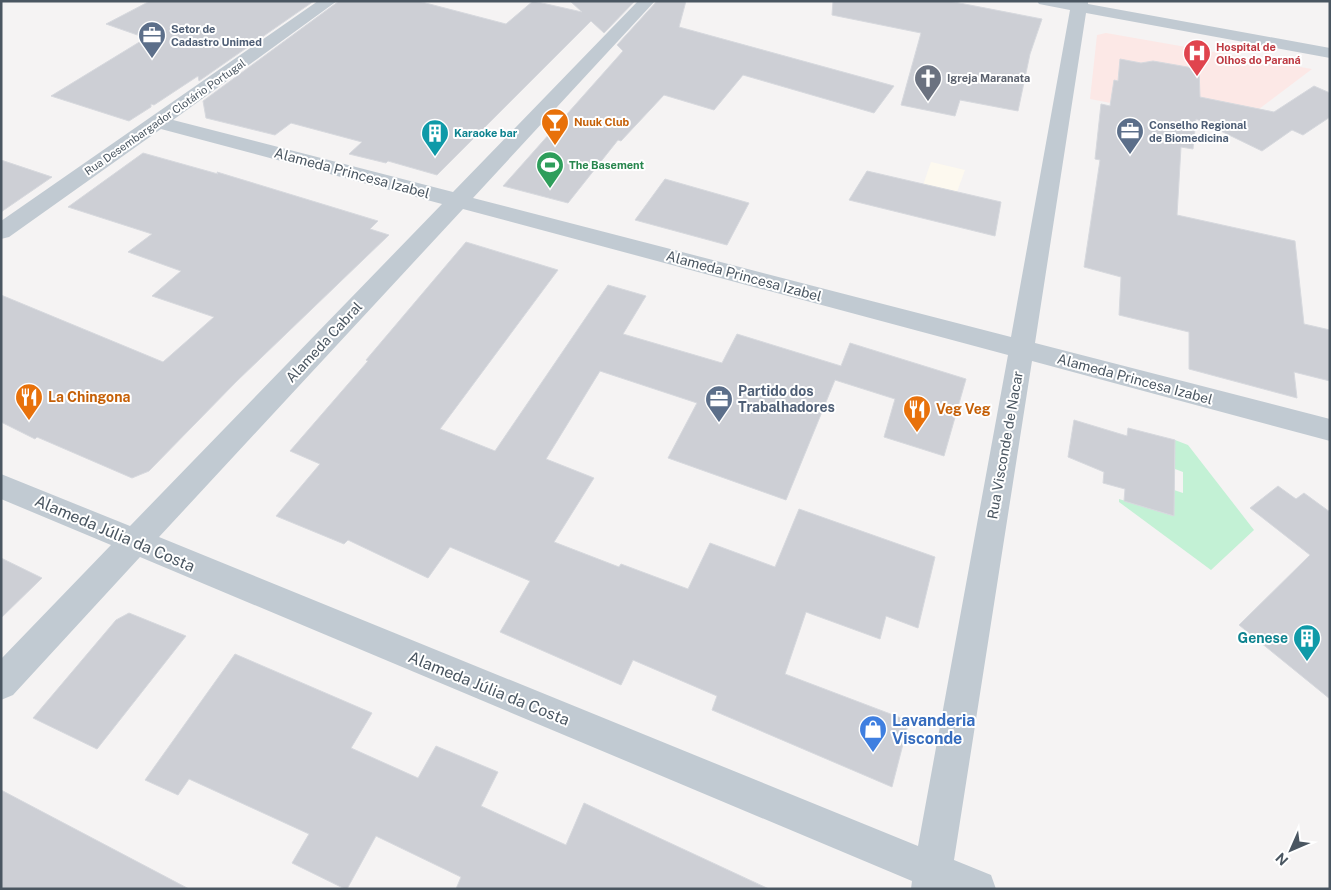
<svg xmlns="http://www.w3.org/2000/svg" width="1331" height="890" font-family="'Public Sans',sans-serif">
  <style>
    .commercial { fill: #fdf9ef }
    .medical { fill: #fce8e6 }
    .green { fill: #c3f1d5 }
    .building { fill: #cdcfd5; stroke: #d7d9de }
    .lines { fill: none; stroke-linecap: round; stroke-linejoin: round }
    .minor { fill: #c1cad2; fill-rule: evenodd }
    .labels { text-anchor: middle; stroke-width: 4; stroke-linejoin: round; paint-order: stroke }
    .far-service-label { font-size: 11px; font-weight: bold; fill: #4e5e75; stroke: #fff; text-anchor: start }
    .far-health-label { font-size: 11px; font-weight: bold; fill: #be3a42; stroke: #fff; text-anchor: start }
    .far-worship-label { font-size: 11px; font-weight: bold; fill: #5b616d; stroke: #fff; text-anchor: start }
    .far-street-label { font-size: 11px; fill: #4a5661; stroke: #fff }
    .far-food-label { font-size: 11px; font-weight: bold; fill: #c56008; stroke: #fff; text-anchor: start }
    .far-culture-label { font-size: 11px; font-weight: bold; fill: #0d838f; stroke: #fff; text-anchor: start }
    .far-leisure-label { font-size: 11px; font-weight: bold; fill: #27864d; stroke: #fff; text-anchor: start }
    .street-label { font-size: 14px; fill: #4a5661; stroke: #fff }
    .service-label { font-size: 14px; font-weight: bold; fill: #4e5e75; stroke: #fff; text-anchor: start }
    .food-label { font-size: 14px; font-weight: bold; fill: #c56008; stroke: #fff; text-anchor: start }
    .culture-label { font-size: 14px; font-weight: bold; fill: #0d838f; stroke: #fff; text-anchor: end }
    .near-street-label { font-size: 16px; fill: #4a5661; stroke: #fff }
    .near-shop-label { font-size: 16px; font-weight: bold; fill: #366cbe; stroke: #fff; text-anchor: start }
  </style>
  <rect width="100%" height="100%" fill="#f5f3f3"/>
  <path class="commercial" d="M931,162L965,170L957,192L923,185Z"/>
  <path class="medical" d="M1106,33L1312,69L1235,127L1090,99L1097,35Z"/>
  <path class="green" d="M1175,440L1188,445L1254,530L1211,570L1119,502V499L1174,516V490L1183,493V472L1175,469Z"/>
  <g class="building">
    <path d="M150,1H314L199,81L198,76L154,105L151,104V107L129,121L51,96L146,38L106,24Z"/>
    <path d="M339,1H418L506,24L533,1L582,12L570,1H635L604,33L591,21L437,175L388,161L386,163L349,154L362,142L291,123L275,135L206,118L203,101Z"/>
    <path d="M657,1H686L679,27L894,86L874,113L743,75L714,110L664,95L621,141L618,140L568,203L503,186L623,51L617,45Z"/>
    <path d="M833,1H949L1042,19L1030,54L1018,111L960,100L955,116L901,105L921,33L832,15Z"/>
    <path d="M1120,59L1141,63L1153,61L1199,69L1200,97L1274,112L1314,86L1330,93V117L1303,135L1292,130L1262,151L1196,119L1193,149L1181,147L1177,215L1295,241L1304,324L1330,330V381L1294,372L1297,398L1189,369V332L1119,315L1121,277L1084,267L1100,160L1095,159L1101,104L1110,106L1114,80L1118,81Z"/>
    <path d="M143,153L218,174L217,172L378,221L370,229L389,235L236,382L149,471L132,478L37,437L35,439L1,422V295L163,362L214,317L152,296L181,271L128,252L152,234L68,207Z"/>
    <path d="M1,160L52,177L1,212Z"/>
    <path d="M867,171L1001,202L995,236L849,200Z"/>
    <path d="M665,179L749,203L727,245L635,220Z"/>
    <path d="M466,242L558,270L440,429L495,451L608,285L646,296L623,334L722,363L737,334L841,366L850,343L966,379L944,456L884,437L895,399L835,380L786,500L668,458L697,403L600,371L546,459L594,478L554,542L619,567L621,564L688,589L710,543L775,567L799,509L935,557L918,628L886,616L880,639L806,612L785,674L909,721L892,787L712,710L717,696L633,660L621,685L500,632L530,581L450,547L428,578L348,540L344,544L276,516L320,464L290,451L368,361L366,360Z"/>
    <path d="M1074,420L1127,436L1128,428L1175,440L1174,516L1124,501L1125,489L1103,483L1104,472L1068,457Z"/>
    <path d="M1278,486L1296,499L1304,493L1330,512V699L1239,625L1310,555L1250,508Z"/>
    <path d="M1,558L42,578L1,618Z"/>
    <path d="M129,613L186,636L97,749L33,718L116,620Z"/>
    <path d="M235,654L372,713L351,748L418,778L436,746L498,772L481,806L566,845L584,803L769,889H456L461,877L376,836L347,889H345L292,863L309,834L189,779L178,795L145,780Z"/>
    <path d="M1,790L189,889H1Z"/>
  </g>
  <g class="lines">
    <path class="minor" d="M318,1H337L173,120L453,192L638,1H655L473,198L1011,337L1070,10L1039,4L1037,1H1088V4L1330,48V58L1086,13L1035,343L1330,419V441L1032,361L954,860L991,875L996,889H911L912,881L140,557L13,695L1,700V659L111,545L1,499V474L130,526L442,204L161,129L9,237L1,239V221ZM463,209L1008,355L918,846L159,537Z"/>
  </g>
  <defs>
    <g id="office-pin" transform="scale(1.4375)"><path d="M0 17L-7.5 6A9.5 9.5 0 1 1 7.5 6Z" fill="#5c6f8a" stroke="#fff"/><path d="M-6-3h4V-5.5h4V-3h4V5H-6ZM-1-4.5V-3h2v-1.5ZM-6 0V1H6V0Z" fill="#fff"/></g>
    <g id="hospital-pin" transform="scale(1.4375)"><path d="M0 17L-7.5 6A9.5 9.5 0 1 1 7.5 6Z" fill="#e0444e" stroke="#fff"/><path d="M-5-5h3v3.5h4V-5h3V5h-3V1.5h-4V5h-3Z" fill="#fff"/></g>
    <g id="church-pin" transform="scale(1.4375)"><path d="M0 17L-7.5 6A9.5 9.5 0 1 1 7.5 6Z" fill="#6b7280" stroke="#fff"/><path d="M-1.2-6h2.4v3.5h3.3v2.4h-3.3V6h-2.4V-.1h-3.3v-2.4h3.3Z" fill="#fff"/></g>
    <g id="bar-pin" transform="scale(1.4375)"><path d="M0 17L-7.5 6A9.5 9.5 0 1 1 7.5 6Z" fill="#e8710a" stroke="#fff"/><path d="M-6-5H6L.8 .8V4.5H3.5V6h-7V4.5H-.8V.8Z" fill="#fff"/></g>
    <g id="building-pin" transform="scale(1.4375)"><path d="M0 17L-7.5 6A9.5 9.5 0 1 1 7.5 6Z" fill="#0f9aa8" stroke="#fff"/><path d="M-4-6H4V6H1V3H-1V6H-4ZM-2.5-4.3h1.7v1.8h-1.7ZM.8-4.3h1.7v1.8H.8ZM-2.5-1h1.7V.8h-1.7ZM.8-1h1.7V.8H.8Z" fill="#fff"/></g>
    <g id="stadium-pin" transform="scale(1.4375)"><path d="M0 17L-7.5 6A9.5 9.5 0 1 1 7.5 6Z" fill="#2e9e5b" stroke="#fff"/><path d="M0-5a6.5 5 0 1 0 0 10a6.5 5 0 1 0 0-10ZM-3.5-1.8h7v3.6h-7Z" fill="#fff"/></g>
    <g id="restaurant-pin" transform="scale(1.4375)"><path d="M0 17L-7.5 6A9.5 9.5 0 1 1 7.5 6Z" fill="#e8710a" stroke="#fff"/><path d="M-5-6h1v4h1v-4h1v4h1v-4h1v5L-1.5 .5V6h-2V.5L-5-1ZM5-6V6H3V1.5H1.5Q1.5-4 5-6Z" fill="#fff"/></g>
    <g id="shop-pin" transform="scale(1.4375)"><path d="M0 17L-7.5 6A9.5 9.5 0 1 1 7.5 6Z" fill="#3f7fe0" stroke="#fff"/><path d="M-5-2.5h2.3a2.7 3.5 0 0 1 5.4 0H5L5.5 6h-11ZM-1.5-2.5h3a1.5 2.3 0 0 0-3 0Z" fill="#fff"/></g>
  </defs>
  <g fill-rule="evenodd">
    <use href="#office-pin" x="152" y="35"/>
    <use href="#hospital-pin" x="1197" y="53"/>
    <use href="#church-pin" x="928" y="78"/>
    <use href="#bar-pin" x="555" y="122"/>
    <use href="#office-pin" x="1130" y="131"/>
    <use href="#building-pin" x="435" y="133"/>
    <use href="#stadium-pin" x="550" y="165"/>
    <use href="#restaurant-pin" x="29" y="397"/>
    <use href="#office-pin" x="719" y="399"/>
    <use href="#restaurant-pin" x="917" y="409"/>
    <use href="#building-pin" x="1307" y="638"/>
    <use href="#shop-pin" x="873" y="729"/>
  </g>
  <g class="labels">
    <g class="far-service-label">
      <text x="171" y="33">Setor de<tspan x="171" dy="13">Cadastro Unimed</tspan></text>
      <text x="1149" y="129">Conselho Regional<tspan x="1149" dy="13">de Biomedicina</tspan></text>
    </g>
    <g class="far-health-label">
      <text x="1216" y="51">Hospital de<tspan x="1216" dy="13">Olhos do Paraná</tspan></text>
    </g>
    <g class="far-worship-label">
      <text x="947" y="82">Igreja Maranata</text>
    </g>
    <g class="far-street-label">
      <text transform="translate(165 117) rotate(-35)" y="4">Rua Desembargador Clotário Portugal</text>
    </g>
    <g class="far-food-label">
      <text x="574" y="126">Nuuk Club</text>
    </g>
    <g class="far-culture-label">
      <text x="454" y="137">Karaoke bar</text>
    </g>
    <g class="far-leisure-label">
      <text x="569" y="169">The Basement</text>
    </g>
    <g class="street-label">
      <text transform="translate(352 173) rotate(15)" y="5">Alameda Princesa Izabel</text>
      <text transform="translate(744 276) rotate(15)" y="5">Alameda Princesa Izabel</text>
      <text transform="translate(324 342) rotate(-47)" y="5">Alameda Cabral</text>
      <text transform="translate(1135 379) rotate(15)" y="5">Alameda Princesa Izabel</text>
      <text transform="translate(1005 445) rotate(-80)" y="5">Rua Visconde de Nacar</text>
    </g>
    <g class="service-label">
      <text x="738" y="396">Partido dos<tspan x="738" dy="16">Trabalhadores</tspan></text>
    </g>
    <g class="food-label">
      <text x="48" y="402">La Chingona</text>
      <text x="936" y="414">Veg Veg</text>
    </g>
    <g class="culture-label">
      <text x="1288" y="643">Genese</text>
    </g>
    <g class="near-street-label">
      <text transform="translate(115 533) rotate(23)" y="6">Alameda Júlia da Costa</text>
      <text transform="translate(489 688) rotate(22)" y="6">Alameda Júlia da Costa</text>
    </g>
    <g class="near-shop-label">
      <text x="892" y="726">Lavanderia<tspan x="892" dy="18">Visconde</tspan></text>
    </g>
  </g>
  <rect width="1331" height="890" fill="none" stroke="#4a5661" stroke-width="5"/>
  <g transform="translate(1291 850) rotate(225)" stroke="#ffffff" stroke-width="4" paint-order="stroke">
  <path d="M0-4L9 19L0 12L-9 19Z" fill="#4a5661"/>
  <text y="-8" font-size="14" font-weight="bold" text-anchor="middle" fill="#4a5661">N</text>
  </g>
</svg>
